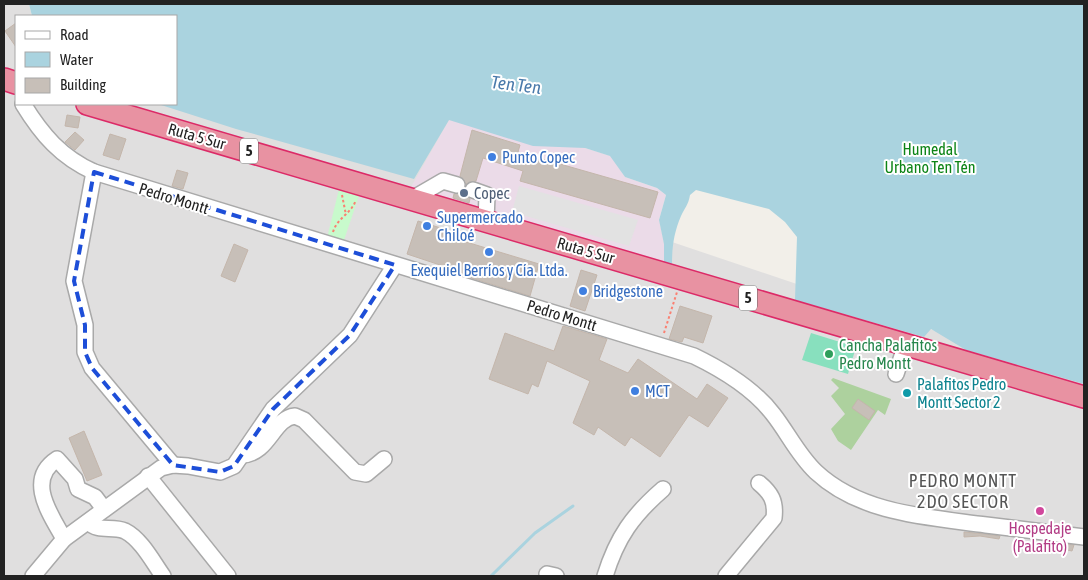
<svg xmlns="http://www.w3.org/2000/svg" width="1088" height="580" font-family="'Asap Condensed',sans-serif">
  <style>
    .residential { fill: #e0dfdf }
    .industrial { fill: #ebdbe8 }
    .forest { fill: #add19e }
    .park { fill: #c8facc }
    .pitch { fill: #88e0be }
    .parking { fill: #e2e2e2 }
    .water { fill: #aad3df }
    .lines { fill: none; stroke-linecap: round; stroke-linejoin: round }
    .stream { stroke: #aad3df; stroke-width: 3 }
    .building { fill: #c7bfb8; stroke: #c4b6ab }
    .minor-casing { stroke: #a9a9a9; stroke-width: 18 }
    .highway-casing { stroke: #dc2a67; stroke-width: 24 }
    .path { stroke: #fa8072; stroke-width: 2; stroke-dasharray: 2.5 2.5; stroke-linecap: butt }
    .minor { stroke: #fff; stroke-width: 15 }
    .highway { stroke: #e892a2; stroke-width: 21 }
    .marked { fill: none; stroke: #1d4ed8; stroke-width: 4; stroke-dasharray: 10 6; stroke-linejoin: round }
    .shop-dot { fill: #3f7fe0; stroke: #fff; stroke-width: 2 }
    .service-dot { fill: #5c6f8a; stroke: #fff; stroke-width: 2 }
    .leisure-dot { fill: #2e9e5b; stroke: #fff; stroke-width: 2 }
    .culture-dot { fill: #0f9aa8; stroke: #fff; stroke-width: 2 }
    .hotel-dot { fill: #d1479c; stroke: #fff; stroke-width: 2 }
    .labels { text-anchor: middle; stroke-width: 4; stroke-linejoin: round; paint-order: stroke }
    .shield { fill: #fff; stroke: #646464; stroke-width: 1 }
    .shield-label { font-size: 15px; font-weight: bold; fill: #222 }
    .street-label { font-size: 16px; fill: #222; stroke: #fff }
    .park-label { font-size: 16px; fill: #0c8416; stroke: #fff }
    .shop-label { font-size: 16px; fill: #366cbe; stroke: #fff; text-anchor: start }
    .service-label { font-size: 16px; fill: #4e5e75; stroke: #fff; text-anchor: start }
    .leisure-label { font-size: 16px; fill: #27864d; stroke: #fff; text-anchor: start }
    .culture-label { font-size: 16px; fill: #0d838f; stroke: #fff; text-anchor: start }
    .hotel-label { font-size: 16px; fill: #b23c85; stroke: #fff }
    .water-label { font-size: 18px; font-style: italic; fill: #4a7aab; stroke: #fff }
    .neighbourhood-label { font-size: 18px; letter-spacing: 1px; fill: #555; stroke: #fff }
  </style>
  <rect width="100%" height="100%" fill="#f2efe9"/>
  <path class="residential" d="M4,4H29L32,16H16V104H158L449,120L625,177L659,220L664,244V262L672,263V242L930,329L1084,384V576H4Z"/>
  <path class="industrial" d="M449,120L585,148L611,156L625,177L657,188L666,195L659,220L664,244V262L411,187Z"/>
  <path class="forest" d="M833,378L891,399L885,415L878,410L851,450L838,441L831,429L845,414L831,396L839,388L831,380Z"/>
  <path class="park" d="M341,181L362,187L343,243L327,238Z"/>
  <path class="pitch" d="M811,333L856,347L848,374L802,360Z"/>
  <path class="parking" d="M519,186L638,220L629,246L512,212Z"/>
  <path class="water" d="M29,4H1084V384L966,350L931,329L924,337L795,300L797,237L785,222L769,209L696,190L690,195C688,206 685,207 681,216C674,232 672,247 672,264L664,262V244L659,220L666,195L657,188L625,177L610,156L585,148L533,146L449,120L414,179L236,129L158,104H176V16H32Z"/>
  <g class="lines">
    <path class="stream" d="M491,576L535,533L573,506"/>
  </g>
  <g class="building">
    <path d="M16,23V47L5,31Z"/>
    <path d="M67,115L80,117L78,128L65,126Z"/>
    <path d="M472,130L520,145L518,152L658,192L650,218L520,181L523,171L483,158L476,181L466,184L460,176Z"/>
    <path d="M75,132L84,140L75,150L65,142Z"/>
    <path d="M110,134L126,139L119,160L103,155Z"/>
    <path d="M177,170L188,173L183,189L172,186Z"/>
    <path d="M464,191L470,199L469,203L453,198L454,194Z"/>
    <path d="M418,221L444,229L443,235L539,264L530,296L442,269L443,266L407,254Z"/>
    <path d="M234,244L248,250L235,282L221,276Z"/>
    <path d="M581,270L597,275L585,311L570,306Z"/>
    <path d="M680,306L712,316L703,343L684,337L682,342L669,339Z"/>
    <path d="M563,326L607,339L599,360L628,373L638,359L697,399L707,384L728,398L708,427L689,415L660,457L631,437L625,446L598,427L594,435L573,423L590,381L547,361L538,387L532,384L528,394L489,379L505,333L554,351Z"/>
    <path d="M858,399L875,411L869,420L852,408Z"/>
    <path d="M84,431L102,475L87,481L69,438Z"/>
    <path d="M964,532L985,534L1000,536L999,539L980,536L964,537Z"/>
    <path d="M1059,543L1074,545L1072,551L1058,548Z"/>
  </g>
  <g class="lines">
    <g class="minor-casing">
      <g id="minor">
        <path d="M23,104C42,135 61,157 94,172L694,356C723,370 753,388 773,414C788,433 798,455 816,472C861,514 928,517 986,525C1019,529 1052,533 1084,537"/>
        <path d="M94,172L74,281L85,325V352L92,368L173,465"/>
        <path d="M473,190L487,195L486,221"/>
        <path d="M412,199L443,181L457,185"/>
        <path d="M896,374L906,344"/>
        <path d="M242,455C269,454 273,418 295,416L304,420L355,472L366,474L384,459"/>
        <path d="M148,476L228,576"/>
        <path d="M88,522C99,533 112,525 125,531C141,539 153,562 163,576"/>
        <path d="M64,539C51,515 25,480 57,459L75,479L78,489L95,497L104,509"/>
        <path d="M547,574L556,576"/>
        <path d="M33,576L64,539L161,468L173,465L188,466L220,472L234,466L273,409L350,335L395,265"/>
        <path d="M605,576C617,537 633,515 663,489"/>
        <path d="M726,576L774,518C776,501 771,493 759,483"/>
      </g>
    </g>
    <g class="highway-casing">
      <g id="highway">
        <path d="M4,79L16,83"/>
        <path d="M87,104L1084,397"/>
      </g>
    </g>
    <g class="path">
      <path d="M342,195L346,215"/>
      <path d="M333,232C337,218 351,214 356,200"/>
      <path d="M664,333L677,292"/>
    </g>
    <use href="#minor" class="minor"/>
    <use href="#highway" class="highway"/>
  </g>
  <path class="marked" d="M94,172L395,265L350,335L273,409L234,466L220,472L173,465L92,368L85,352V325L74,281Z"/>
  <g class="shop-dot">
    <circle cx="492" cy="157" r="5"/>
    <circle cx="427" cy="226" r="5"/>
    <circle cx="489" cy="252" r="5"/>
    <circle cx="583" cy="291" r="5"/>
    <circle cx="635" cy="391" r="5"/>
  </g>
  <circle class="service-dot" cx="464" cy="193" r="5"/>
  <circle class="leisure-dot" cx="829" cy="354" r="5"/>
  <circle class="culture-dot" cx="907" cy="393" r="5"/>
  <circle class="hotel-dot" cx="1040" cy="511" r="5"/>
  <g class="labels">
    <g class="shield">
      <rect x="240" y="138.5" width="18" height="25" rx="4"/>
      <rect x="739" y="285.5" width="18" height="25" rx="4"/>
    </g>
    <g class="shield-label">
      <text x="249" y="156">5</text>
      <text x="748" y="303">5</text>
    </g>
    <g class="street-label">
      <text transform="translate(197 136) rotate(16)" y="6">Ruta 5 Sur</text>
      <text transform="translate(174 198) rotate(17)" y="6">Pedro Montt</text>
      <text transform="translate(586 250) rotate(16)" y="6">Ruta 5 Sur</text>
      <text transform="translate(562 315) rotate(17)" y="6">Pedro Montt</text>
    </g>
    <g class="park-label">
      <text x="930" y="155">Humedal<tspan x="930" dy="18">Urbano Ten Tén</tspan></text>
    </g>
    <g class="shop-label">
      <text x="502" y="163">Punto Copec</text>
      <text x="437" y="223">Supermercado<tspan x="437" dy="18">Chiloé</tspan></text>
      <text x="489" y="276" text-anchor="middle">Exequiel Berríos y Cía. Ltda.</text>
      <text x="593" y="297">Bridgestone</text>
      <text x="645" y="397">MCT</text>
    </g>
    <g class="service-label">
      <text x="474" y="199">Copec</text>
    </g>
    <g class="leisure-label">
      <text x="839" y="351">Cancha Palafitos<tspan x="839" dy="18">Pedro Montt</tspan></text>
    </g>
    <g class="culture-label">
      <text x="917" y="390">Palafitos Pedro<tspan x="917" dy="18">Montt Sector 2</tspan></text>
    </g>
    <g class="hotel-label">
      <text x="1040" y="534">Hospedaje<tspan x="1040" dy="18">(Palafito)</tspan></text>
    </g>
    <g class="water-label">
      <text transform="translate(516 85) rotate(7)" y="6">Ten Ten</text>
    </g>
    <g class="neighbourhood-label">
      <text x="963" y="487">PEDRO MONTT<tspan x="963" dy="21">2DO SECTOR</tspan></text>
    </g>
  </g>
  <rect width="1088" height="580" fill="none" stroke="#222222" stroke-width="10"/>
  <rect x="15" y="15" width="162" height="90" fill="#ffffff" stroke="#a7a7a7"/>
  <rect x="25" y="31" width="25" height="8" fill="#ffffff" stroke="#a7a7a7"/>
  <text x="60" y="40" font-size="15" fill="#222222">Road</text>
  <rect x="25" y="52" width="25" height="15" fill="#aad3df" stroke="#a7a7a7"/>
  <text x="60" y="65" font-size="15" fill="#222222">Water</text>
  <rect x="25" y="78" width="25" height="15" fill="#c7bfb8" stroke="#a7a7a7"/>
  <text x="60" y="90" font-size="15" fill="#222222">Building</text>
</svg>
